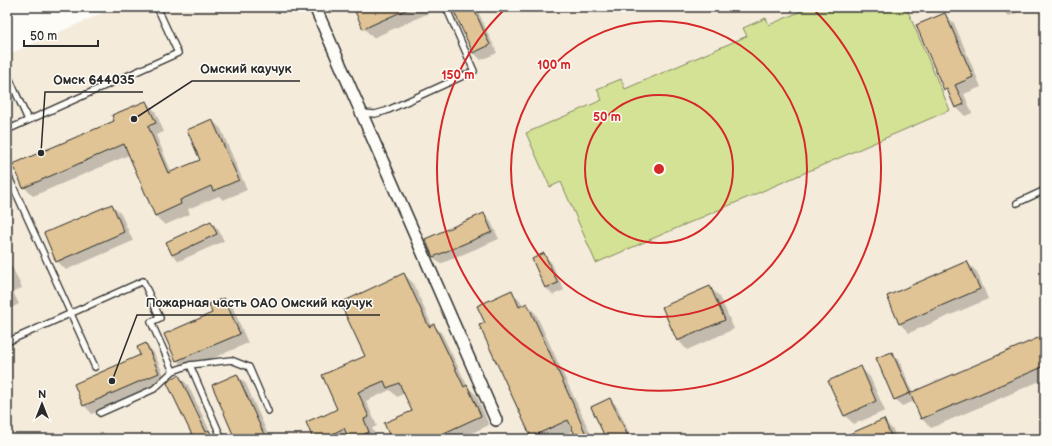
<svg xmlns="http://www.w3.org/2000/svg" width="1052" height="446" font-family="'Balsamiq Sans',sans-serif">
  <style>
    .built { fill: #f4ebda }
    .green { fill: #d4e295; stroke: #808660 }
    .shadow { fill: #0003 }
    .building { fill: #e0c495; stroke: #2b2b2b }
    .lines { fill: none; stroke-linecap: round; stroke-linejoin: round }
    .lane-casing { stroke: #2b2b2b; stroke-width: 8 }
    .street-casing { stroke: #2b2b2b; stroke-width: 14 }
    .lane { stroke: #fdfcf7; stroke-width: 5.5 }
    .street { stroke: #fdfcf7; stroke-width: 11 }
    .ring { fill: none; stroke: #d62828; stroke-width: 2 }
    .centre { fill: #d62828; stroke: #fdfcf7; stroke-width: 2 }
    .ring-label { font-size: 12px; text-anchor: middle; font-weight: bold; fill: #d62828; stroke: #fdfcf7; stroke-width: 3; stroke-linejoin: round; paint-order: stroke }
    .leader { fill: none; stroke: #2b2b2b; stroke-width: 1.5 }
    .callout-dot { fill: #2b2b2b; stroke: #fdfcf7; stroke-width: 1.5 }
    .callout-label { font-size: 13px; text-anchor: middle; font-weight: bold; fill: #2b2b2b; stroke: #fdfcf7; stroke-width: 3; stroke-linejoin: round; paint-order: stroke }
  </style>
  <rect width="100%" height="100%" fill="#fdfcf7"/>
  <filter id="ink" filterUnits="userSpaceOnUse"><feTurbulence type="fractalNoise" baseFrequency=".025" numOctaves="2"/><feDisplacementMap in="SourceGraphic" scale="8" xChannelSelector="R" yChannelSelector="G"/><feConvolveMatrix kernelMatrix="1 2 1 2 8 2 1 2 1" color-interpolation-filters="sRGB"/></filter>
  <g filter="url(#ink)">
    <path class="built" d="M116,7H1045V439H7V55Z"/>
    <path class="green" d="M811,7H906L950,110L596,263L561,182L550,187L526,133L602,100L597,89L621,79L625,89L747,36L743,28L766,18L769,25Z"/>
    <g class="shadow">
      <path d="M354,7H426L429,13L373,38L364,28Z"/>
      <path d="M453,7H476L497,53L481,60L474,53Z"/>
      <path d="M999,7H1031L1009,16Z"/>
      <path d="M944,14L954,23L981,87L964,94L972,113L965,116L956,107L950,94L945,89Z"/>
      <path d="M146,102L155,111L164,132L156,135L172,173L201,160L212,120L221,129L247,190L223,200L219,196L188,209L190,214L165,225L155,216L129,155L33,196L24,187L115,121Z"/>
      <path d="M112,205L121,214L133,241L66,270L57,261Z"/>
      <path d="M484,214L491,222L499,239L440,264L433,257Z"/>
      <path d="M211,222L218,229L224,241L179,261L172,254Z"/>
      <path d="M544,255L551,262L564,290L553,295L546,288L533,260Z"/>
      <path d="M7,256L22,288L13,292L19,304L11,308L7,303Z"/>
      <path d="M967,262L977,272L988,299L909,333L900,324Z"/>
      <path d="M404,274L413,283L432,326L434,325L442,334L468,387L476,395L489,425L459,439H392L413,411L405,393L397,397L390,390L366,401L377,426L372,428L377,439L350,438L314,439L323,417L339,410L366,356Z"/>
      <path d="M710,287L720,297L734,329L687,350L678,340Z"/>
      <path d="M511,291L520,300L523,306L527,304L536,314L593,439H578L574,430L555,439H534L532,437L486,323Z"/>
      <path d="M224,299L233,308L248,343L186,370L177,360L214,314Z"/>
      <path d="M1045,336V379L931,428L922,419L915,401L902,406L895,399L892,353L899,360L913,393Z"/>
      <path d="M146,344L154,353L167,382L92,414L84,405L142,356Z"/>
      <path d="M861,368L870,377L885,411L854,424L844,415Z"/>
      <path d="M237,375L246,384L270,439H236Z"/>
      <path d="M179,376L188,385L211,433L217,439H194Z"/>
      <path d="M610,399L617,406L632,439H607Z"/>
      <path d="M884,420L893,430L897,439H840Z"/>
      <path d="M7,433L10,439H7Z"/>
    </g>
    <g class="building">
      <path d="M353,7H412L363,29Z"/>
      <path d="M452,7H473L490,45L473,53Z"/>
      <path d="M945,13L973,77L955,85L964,104L955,108L947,89L944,90L916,25Z"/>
      <path d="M146,101L156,123L148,126L168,173L200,160L187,130L212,119L239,180L213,191L211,186L180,200L181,204L155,216L124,144L23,188L13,164L114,121L112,115Z"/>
      <path d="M112,204L124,232L56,262L44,233Z"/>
      <path d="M484,213L492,232L433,257L425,239Z"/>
      <path d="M211,221L217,234L172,255L166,242Z"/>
      <path d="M544,253L558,283L545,288L532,259Z"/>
      <path d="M967,261L980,289L899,324L887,296Z"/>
      <path d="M404,273L429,327L434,324L464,387L467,385L481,416L431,439H391L384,423L412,411L399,383L387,388L384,381L358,392L369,417L364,419L369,432L353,439H349L344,428L331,435L333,439H313L306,422L322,415L323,416L337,409L322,375L365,356L340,303Z"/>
      <path d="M710,286L725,320L677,341L662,307Z"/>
      <path d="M512,290L519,307L527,303L578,415V416L588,439H577L568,420L531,437L479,325L485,323L477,306Z"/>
      <path d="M224,298L240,334L176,361L164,334L212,313L209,304Z"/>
      <path d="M1045,335V366L921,419L910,393Z"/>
      <path d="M146,343L159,373L83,406L74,384L140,355L137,347Z"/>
      <path d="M892,352L910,393L894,400L876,358Z"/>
      <path d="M861,366L876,401L844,416L828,381Z"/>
      <path d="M237,374L266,439H235L212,385Z"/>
      <path d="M179,375L206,432L209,430L213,439H189L193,437L167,383L171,379Z"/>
      <path d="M610,398L624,427L629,439H606L591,407Z"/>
      <path d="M884,419L891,436L885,439H838Z"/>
    </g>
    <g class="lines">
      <g class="lane-casing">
        <g id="lane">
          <path d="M7,73L28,120"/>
          <path d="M362,113L375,114L386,111L474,71L446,7"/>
          <path d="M7,130L178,53L157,7"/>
          <path d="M7,173L95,367"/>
          <path d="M1017,203L1045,190"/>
          <path d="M7,342L143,281L160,318L151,322L173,371L190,365L231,360L249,367L268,411"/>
          <path d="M190,365L222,439"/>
          <path d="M100,413L154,389L173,371"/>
        </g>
      </g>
      <g class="street-casing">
        <path id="street" d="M315,7L496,420"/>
      </g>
      <use href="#lane" class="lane"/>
      <use href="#street" class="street"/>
    </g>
  </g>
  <g class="ring">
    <circle cx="659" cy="169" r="74"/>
    <circle cx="659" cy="169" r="148"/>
    <path d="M812 8A222 222 0 1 1 506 8"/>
  </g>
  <circle cx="659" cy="169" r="6" class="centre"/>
  <g class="ring-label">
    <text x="554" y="69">100 m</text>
    <text x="458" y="79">150 m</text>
    <text x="607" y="121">50 m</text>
  </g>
  <path class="leader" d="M134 119L192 81H300M41 153L45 92H143M112 381L137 315H380"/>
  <g class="callout-dot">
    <circle cx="134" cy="119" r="4"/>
    <circle cx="41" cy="153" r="4"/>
    <circle cx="112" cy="381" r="4"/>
  </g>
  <g class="callout-label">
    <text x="246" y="73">Омский каучук</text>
    <text x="94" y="84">Омск 644035</text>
    <text x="259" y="307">Пожарная часть ОАО Омский каучук</text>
  </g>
  <rect width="1052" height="446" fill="none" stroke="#fdfcf7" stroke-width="24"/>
  <rect x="12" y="12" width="1028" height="422" fill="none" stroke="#2b2b2b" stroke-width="1.5" filter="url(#ink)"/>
  <g transform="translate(42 404)" stroke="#fdfcf7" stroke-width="3" paint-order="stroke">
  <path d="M0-3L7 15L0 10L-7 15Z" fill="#2b2b2b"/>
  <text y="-6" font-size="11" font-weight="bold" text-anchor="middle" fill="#2b2b2b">N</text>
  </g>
  <path d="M24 40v6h74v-6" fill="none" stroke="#2b2b2b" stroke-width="2"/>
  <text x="30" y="40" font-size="12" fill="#2b2b2b" stroke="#fdfcf7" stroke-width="3" paint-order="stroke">50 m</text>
</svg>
